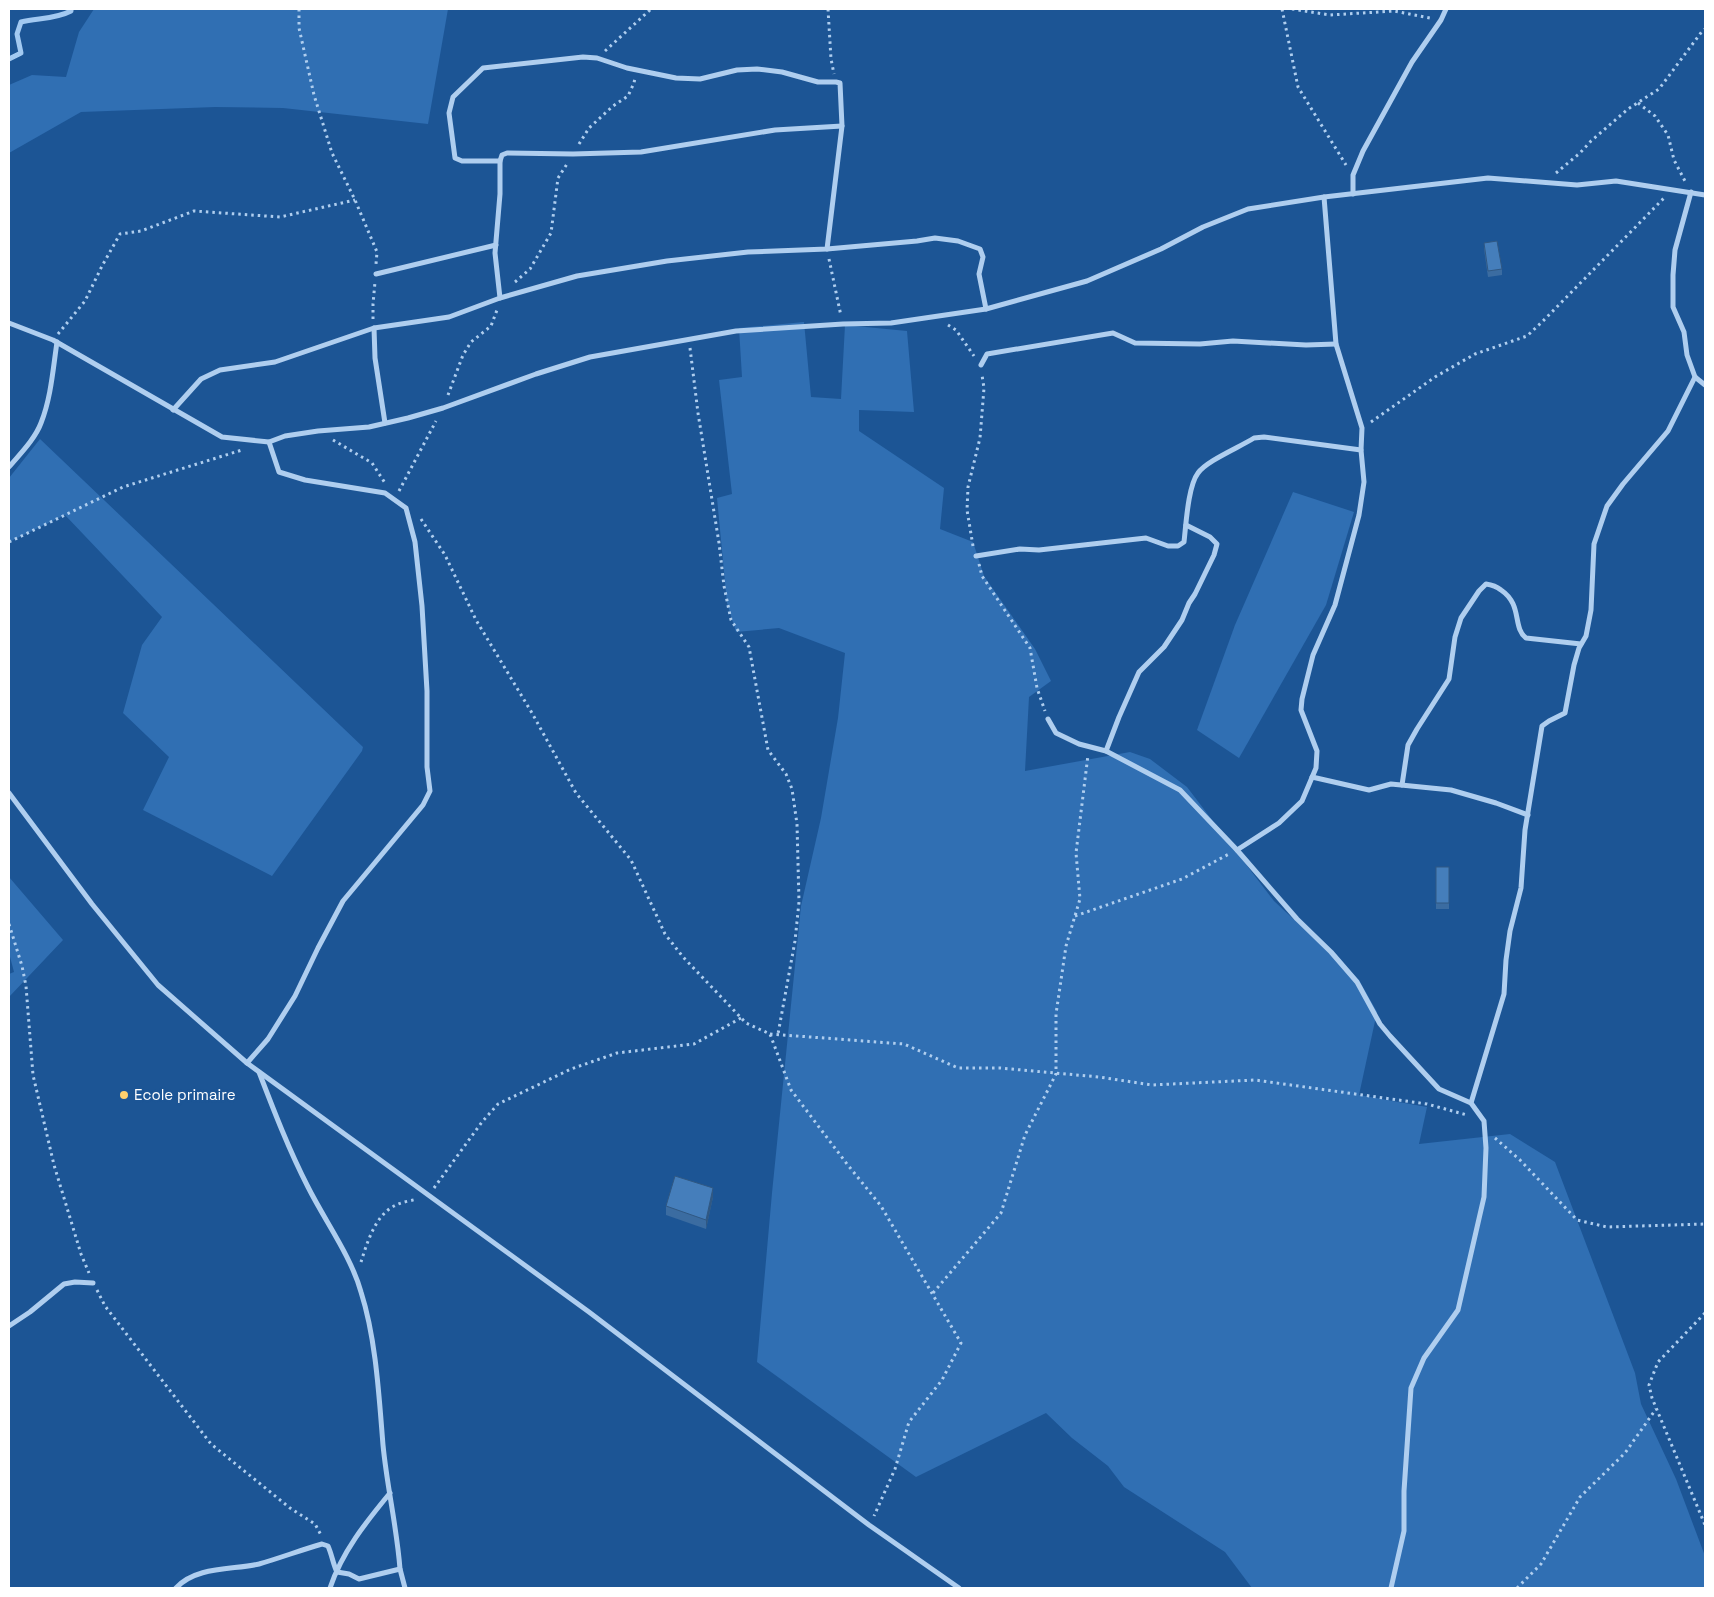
<svg xmlns="http://www.w3.org/2000/svg" width="1714" height="1597" font-family="'Space Grotesk',sans-serif">
  <style>
    .green { fill: #306fb3 }
    .lines { fill: none; stroke-linecap: round; stroke-linejoin: round }
    .stream { stroke: #a2c9f1; stroke-width: 5 }
    .path { stroke: #afceef; stroke-width: 3; stroke-dasharray: 2.5 4; stroke-linecap: butt }
    .street { stroke: #afceef; stroke-width: 5 }
    .wall { fill: #3b6ca1 }
    .shaded-wall { fill: #305883 }
    .building { fill: #457ebb; stroke: #305883 }
    .poi-dot { fill: #ffd06d; stroke: #1c5595; stroke-width: 2 }
    .labels { text-anchor: middle; stroke-width: 4.5; stroke-linejoin: round; paint-order: stroke }
    .poi-label { font-size: 15px; fill: #fff; stroke: #1c5595; text-anchor: start }
  </style>
  <rect width="100%" height="100%" fill="#1c5595"/>
  <g class="green">
    <path d="M94,9H448L428,124L283,108L215,107L81,112L9,153V85L32,75L66,77L79,32Z"/>
    <path d="M804,322L811,397L841,399L845,325L907,331L914,412L859,410V431L944,488L940,529L973,542L984,576L1035,649L1051,681L1029,697L1025,771L1130,752L1150,759L1187,787L1274,901L1359,980L1377,1012L1359,1095L1427,1107L1419,1144L1510,1134L1555,1162L1635,1373L1641,1404L1676,1479L1705,1556V1588H1252L1225,1552L1124,1487L1108,1466L1072,1438L1046,1413L916,1477L757,1362L772,1193L801,906L821,818L838,718L845,653L779,628L736,632L727,603L717,498L732,494L719,380L742,377L739,328Z"/>
    <path d="M40,439L363,747L362,751L272,876L143,810L169,757L123,713L142,645L162,617L65,515L9,542V478Z"/>
    <path d="M1293,492L1354,512L1326,605L1239,758L1197,730L1235,625Z"/>
    <path d="M9,877L63,940L9,997V974L14,972L9,953Z"/>
  </g>
  <g class="lines">
    <path class="stream" d="M9,59L21,53L17,34L21,22C38,18 56,19 71,11V9"/>
    <g class="path">
      <path d="M299,9V28L314,95L332,153L355,200L377,252L376,264"/>
      <path d="M828,9L831,59L834,74"/>
      <path d="M1282,9L1298,87L1346,165"/>
      <path d="M1292,9L1330,15L1394,11L1430,18"/>
      <path d="M605,51L651,9"/>
      <path d="M1638,103L1655,116L1668,135L1674,160L1686,183"/>
      <path d="M579,144L589,128L613,106L628,96L634,83L635,78"/>
      <path d="M1556,173L1580,153L1591,141L1628,109L1659,89L1703,30L1705,29"/>
      <path d="M829,259L841,316"/>
      <path d="M515,282L530,269L551,233L558,178L567,164"/>
      <path d="M373,319V304L375,282"/>
      <path d="M948,325L956,330L974,356"/>
      <path d="M58,334L85,301L102,266L120,234L141,231L194,211L280,217L355,200"/>
      <path d="M690,348L698,413L719,543L724,586L731,620L749,647L768,750L786,774L792,789L797,824L799,902L795,941L778,1034"/>
      <path d="M448,395L463,355L471,342L491,326L497,310"/>
      <path d="M1371,422L1435,377L1475,354L1527,336L1543,321L1664,198"/>
      <path d="M333,440L372,463L385,483"/>
      <path d="M399,491L436,421"/>
      <path d="M421,519L445,555L476,620L532,713L576,793L631,860L665,934L683,957L746,1023L770,1034L791,1090L847,1164L881,1206L961,1343L942,1380L909,1422L895,1469L874,1516"/>
      <path d="M9,542L123,487L242,450"/>
      <path d="M973,546L967,510L968,487L980,438L984,388L982,375"/>
      <path d="M979,564L982,576L1030,648L1037,688L1045,711"/>
      <path d="M1075,916L1182,879L1229,854"/>
      <path d="M9,924L22,966L26,986L33,1075L54,1165L81,1254L89,1273"/>
      <path d="M770,1034L904,1044L958,1068H1000L1099,1077L1152,1085L1255,1080L1427,1104L1467,1115"/>
      <path d="M1495,1138L1520,1160L1577,1220L1607,1227L1705,1224"/>
      <path d="M434,1188L482,1122L498,1104L571,1069L617,1053L694,1044L741,1018"/>
      <path d="M361,1262C367,1243 375,1216 394,1206C401,1202 410,1201 417,1199"/>
      <path d="M97,1290L105,1306L211,1444L290,1508L315,1524L321,1535"/>
      <path d="M933,1293L1001,1213L1025,1135L1056,1074V1014L1066,946L1080,899L1076,853L1088,755"/>
      <path d="M1705,1313L1658,1362L1649,1385L1652,1398L1705,1525"/>
      <path d="M1517,1588L1541,1564L1580,1497L1625,1453L1656,1409"/>
    </g>
    <g class="street">
      <path d="M500,161H462L455,158L449,113L453,97L483,68L583,57L597,58L627,68L676,78L700,79L737,70L757,69L782,72L818,82H836L840,83L842,126L827,249"/>
      <path d="M1691,192L1675,250L1673,275V307L1684,332L1687,355L1695,377L1705,385"/>
      <path d="M1353,194V175L1363,151L1412,62L1441,20L1446,9"/>
      <path d="M376,274L496,245"/>
      <path d="M500,298L495,253L500,194V161L502,155L507,153L573,154L641,152L775,130L842,126"/>
      <path d="M9,323L53,340L222,437L269,442L285,436L318,431L369,427L408,418L443,408L536,374L590,357L736,331L843,324L891,323L986,309L1087,281L1161,249L1203,227L1248,209L1324,197L1488,178L1577,185L1616,181L1705,195"/>
      <path d="M374,328L375,358L385,423"/>
      <path d="M981,365L987,354L1113,333L1135,343L1200,344L1233,341L1306,345L1336,344"/>
      <path d="M173,410L201,379L220,370L275,362L374,328L449,317L500,298L577,276L667,261L748,252L827,249L917,241L935,238L958,241L980,249L983,257L979,274L986,309"/>
      <path d="M9,467C20,454 35,439 41,423C51,398 53,369 57,342"/>
      <path d="M976,556L1020,549L1039,550L1146,538L1168,546H1178L1184,542C1186,525 1188,486 1198,473C1206,461 1240,447 1254,438L1264,437L1361,450"/>
      <path d="M1048,719L1056,733L1079,744L1106,751L1180,790L1237,850L1297,919L1331,952L1357,982L1380,1024L1390,1036L1439,1089L1471,1103"/>
      <path d="M1106,751L1119,717L1139,672L1164,647L1182,620L1189,603L1195,594L1214,555L1217,544L1210,537L1186,525"/>
      <path d="M1312,777L1369,790L1391,784L1451,790L1496,803L1528,815"/>
      <path d="M1402,785L1408,745L1417,729L1449,679L1455,637L1461,618L1479,591L1486,584C1493,585 1496,586 1501,590C1523,605 1512,627 1526,638L1581,644"/>
      <path d="M9,793L92,904L158,985L247,1063L589,1312L869,1525L959,1588"/>
      <path d="M1237,850L1279,823L1302,801L1316,768L1317,751L1301,710L1302,699L1313,655L1335,605L1359,515L1364,482L1361,450L1362,428L1336,344L1324,197"/>
      <path d="M247,1063L268,1039L295,996L318,948L343,901L423,805L430,791L427,767V691L422,606L415,542L406,508L385,493L305,480L279,472L269,442"/>
      <path d="M259,1072C274,1111 289,1150 308,1187C325,1221 351,1256 361,1292C376,1339 379,1396 383,1445C387,1487 397,1528 400,1569L405,1588"/>
      <path d="M9,1326L30,1312L64,1284L75,1282L93,1283"/>
      <path d="M176,1588C196,1566 233,1570 259,1564C280,1558 301,1550 322,1544L328,1546C332,1555 333,1564 337,1572L349,1574L359,1579L400,1569"/>
      <path d="M330,1588C342,1552 366,1522 390,1493"/>
      <path d="M1391,1588L1404,1531V1491L1411,1388L1424,1358L1458,1310L1484,1197L1486,1148L1484,1121L1471,1103L1504,994L1506,960L1510,931L1521,888L1525,830L1542,726L1549,721L1565,713L1574,665L1579,648L1586,636L1591,610L1594,544L1607,506L1623,484L1668,431L1695,377"/>
    </g>
  </g>
  <g class="wall">
    <path d="M1484,243L1502,269V275L1488,277L1484,249Z"/>
    <rect x="1436" y="867" width="13" height="42"/>
    <path d="M713,1197L706,1229L666,1215V1206Z"/>
  </g>
  <path class="shaded-wall" d="M713,1188V1197L706,1229V1220Z"/>
  <g class="building">
    <path d="M1497,241L1502,269L1488,271L1484,243Z"/>
    <rect x="1436" y="867" width="13" height="36"/>
    <path d="M675,1176L713,1188L706,1220L666,1206Z"/>
  </g>
  <circle class="poi-dot" cx="124" cy="1095" r="5"/>
  <g class="labels">
    <g class="poi-label">
      <text x="134" y="1100">Ecole primaire</text>
    </g>
  </g>
  <rect width="1714" height="1597" fill="none" stroke="#ffffff" stroke-width="20"/>
</svg>
